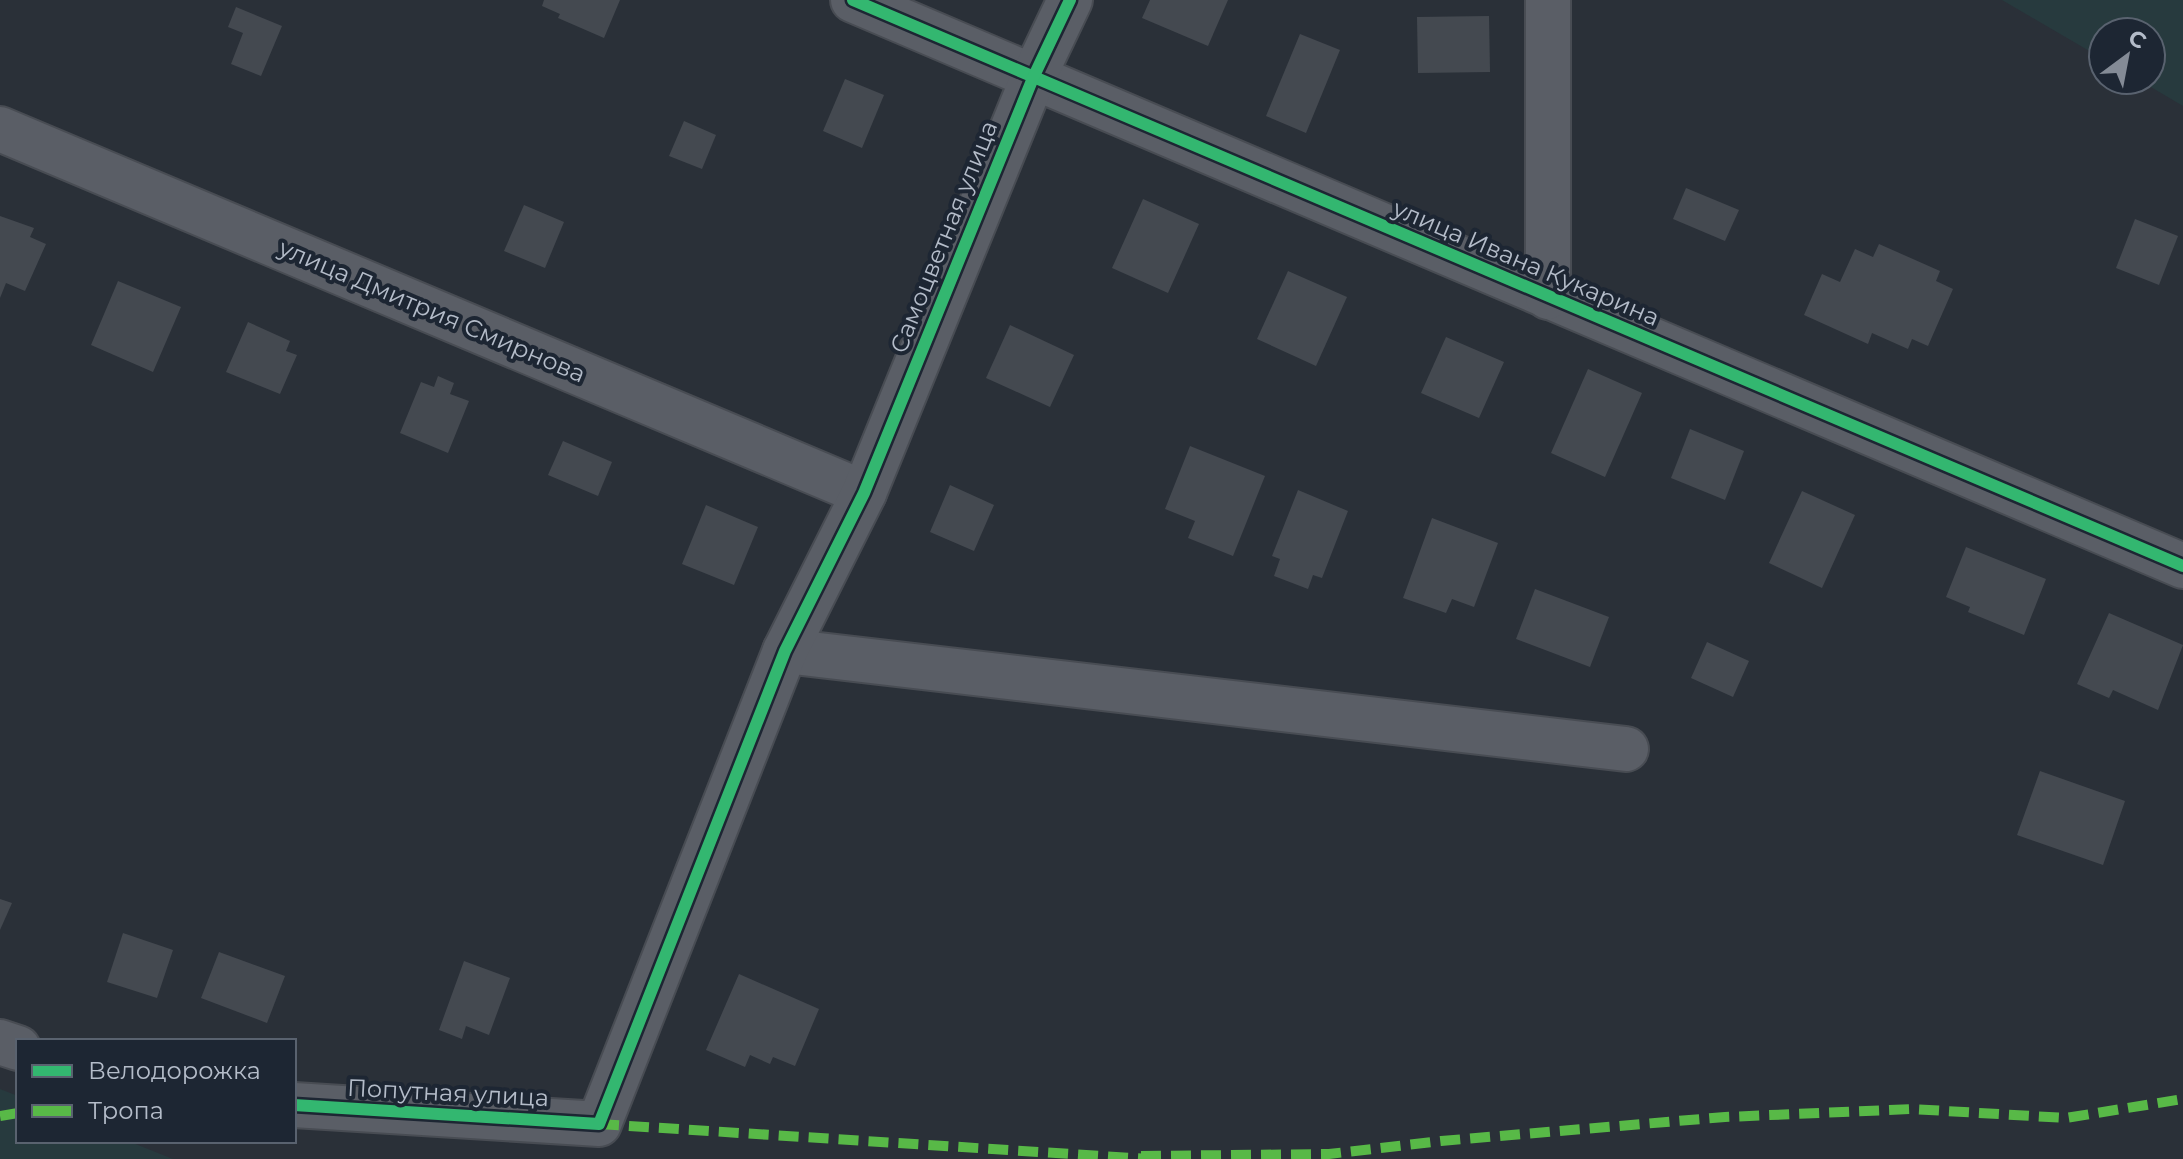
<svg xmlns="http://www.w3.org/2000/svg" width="2183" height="1159" font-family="Montserrat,sans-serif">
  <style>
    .green { fill: #273a3e }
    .building { fill: #444950 }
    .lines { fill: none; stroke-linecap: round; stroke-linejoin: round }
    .minor-casing { stroke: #484c53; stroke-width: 48 }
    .minor { stroke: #5a5e66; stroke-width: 44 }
    .quiet { stroke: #58b947; stroke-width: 10; stroke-dasharray: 20 10; stroke-linecap: butt }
    .cycleway-casing { stroke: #1d2633; stroke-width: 17 }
    .cycleway { stroke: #33b770; stroke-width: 12 }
    .labels { text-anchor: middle; stroke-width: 8; stroke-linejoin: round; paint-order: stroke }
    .street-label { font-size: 24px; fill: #b4bcc9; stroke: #1d2633 }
  </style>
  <rect width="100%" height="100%" fill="#2a3038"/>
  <g class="green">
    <path d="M2002,0H2183V106L2139,80H2151V32H2103V59Z"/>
    <path d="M0,1089L18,1096V1141H128L173,1159H0Z"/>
  </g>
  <g class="building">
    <path d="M544,0H620L604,38L558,18L560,14L542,6Z"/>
    <path d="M1150,0H1228L1208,46L1142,18Z"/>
    <path d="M236,7L282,26L261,76L231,64L243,33L228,27Z"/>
    <path d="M1489,16L1490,72L1418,73L1417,17Z"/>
    <path d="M1300,34L1340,50L1306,133L1266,116Z"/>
    <path d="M845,79L884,95L862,148L823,131Z"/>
    <path d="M684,121L716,135L702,169L669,156Z"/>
    <path d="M1686,188L1739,210L1725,241L1673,219Z"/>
    <path d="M1143,199L1199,224L1168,293L1112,268Z"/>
    <path d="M524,205L564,222L545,268L504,251Z"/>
    <path d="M0,216L34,228L30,237L46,244L25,291L6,283L0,298Z"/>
    <path d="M2135,219L2178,236L2159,285L2116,268Z"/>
    <path d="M1879,244L1940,271L1936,281L1953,289L1928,346L1912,339L1908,349L1872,333L1868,344L1804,315L1822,274L1840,282L1855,249L1873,257Z"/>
    <path d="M1288,271L1347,297L1316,366L1257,339Z"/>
    <path d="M118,281L181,307L153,372L91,345Z"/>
    <path d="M248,322L290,341L286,351L297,355L280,394L226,372Z"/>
    <path d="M1010,325L1074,355L1050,407L986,378Z"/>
    <path d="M1446,337L1504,362L1479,418L1421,393Z"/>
    <path d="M1588,369L1642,393L1605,477L1551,453Z"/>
    <path d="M438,376L454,383L450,394L469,401L448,453L400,433L421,382L434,387Z"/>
    <path d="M1690,429L1744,451L1725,500L1671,478Z"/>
    <path d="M563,441L612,462L598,496L548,475Z"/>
    <path d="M1190,446L1265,476L1233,556L1188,538L1195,521L1165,509Z"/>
    <path d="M950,485L994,505L974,551L930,532Z"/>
    <path d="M1298,490L1348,511L1322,578L1313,575L1308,589L1274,576L1280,559L1272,556Z"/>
    <path d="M1802,491L1855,515L1822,588L1769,563Z"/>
    <path d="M706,505L758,527L734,585L682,564Z"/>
    <path d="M1432,518L1498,543L1474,607L1452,599L1446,613L1403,598Z"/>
    <path d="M1966,547L2046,579L2024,635L1968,612L1970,607L1946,597Z"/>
    <path d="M1535,589L1609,617L1590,667L1516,639Z"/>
    <path d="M2109,613L2183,645L2158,710L2113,690L2109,698L2077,684Z"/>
    <path d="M1707,642L1749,661L1733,697L1691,678Z"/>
    <path d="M2040,771L2125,801L2103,865L2017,835Z"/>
    <path d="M0,899L12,903L0,930Z"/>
    <path d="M123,933L173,950L157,998L107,982Z"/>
    <path d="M219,952L285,976L267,1023L201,998Z"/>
    <path d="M464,961L510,978L489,1035L466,1026L462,1039L439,1030Z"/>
    <path d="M739,974L819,1009L795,1066L773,1057L770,1064L750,1055L745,1067L706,1050Z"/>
  </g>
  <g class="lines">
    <g class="minor-casing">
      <g id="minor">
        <path d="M853,0L2183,566"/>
        <path d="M1548,0V297"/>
        <path d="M0,129L864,493"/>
        <path d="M785,651L1626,749"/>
        <path d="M0,1042L18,1048"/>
        <path d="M294,1105L599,1124L785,651L864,493L1033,78L1070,0"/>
      </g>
    </g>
    <use href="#minor" class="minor"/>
    <g class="quiet">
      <path d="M0,1116L18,1113"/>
      <path d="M599,1124L1149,1159"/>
      <path d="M1141,1156L1329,1154L1441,1141L1725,1117L1912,1109L2066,1118L2183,1099"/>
    </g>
    <g class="cycleway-casing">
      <g id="cycleway">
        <path d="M853,0L2183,566"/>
        <path d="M294,1105L599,1124L785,651L864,493L1033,78L1070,0"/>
      </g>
    </g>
    <use href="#cycleway" class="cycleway"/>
  </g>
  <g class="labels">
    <g class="street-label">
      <text transform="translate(944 237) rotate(-68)" y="8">Самоцветная улица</text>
      <text transform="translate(1526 263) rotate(23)" y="8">улица Ивана Кукарина</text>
      <text transform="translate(432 311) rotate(23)" y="8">улица Дмитрия Смирнова</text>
      <text transform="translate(448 1093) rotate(3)" y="8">Попутная улица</text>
    </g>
  </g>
  <rect x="16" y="1039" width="280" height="104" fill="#1d2633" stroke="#59626f" stroke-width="2"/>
  <rect x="32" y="1065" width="40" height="12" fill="#33b770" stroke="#59626f" stroke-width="2"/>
  <text x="88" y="1079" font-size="24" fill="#b4bcc9">Велодорожка</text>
  <rect x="32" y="1105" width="40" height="12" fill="#58b947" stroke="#59626f" stroke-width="2"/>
  <text x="88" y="1119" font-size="24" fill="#b4bcc9">Тропа</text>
  <g transform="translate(2127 56) rotate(32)"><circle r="38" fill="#1d2633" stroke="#59626f" stroke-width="2"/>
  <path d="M0-6L14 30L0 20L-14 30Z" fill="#848b96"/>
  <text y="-12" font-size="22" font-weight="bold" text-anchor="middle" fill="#b4bcc9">С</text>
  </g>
</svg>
